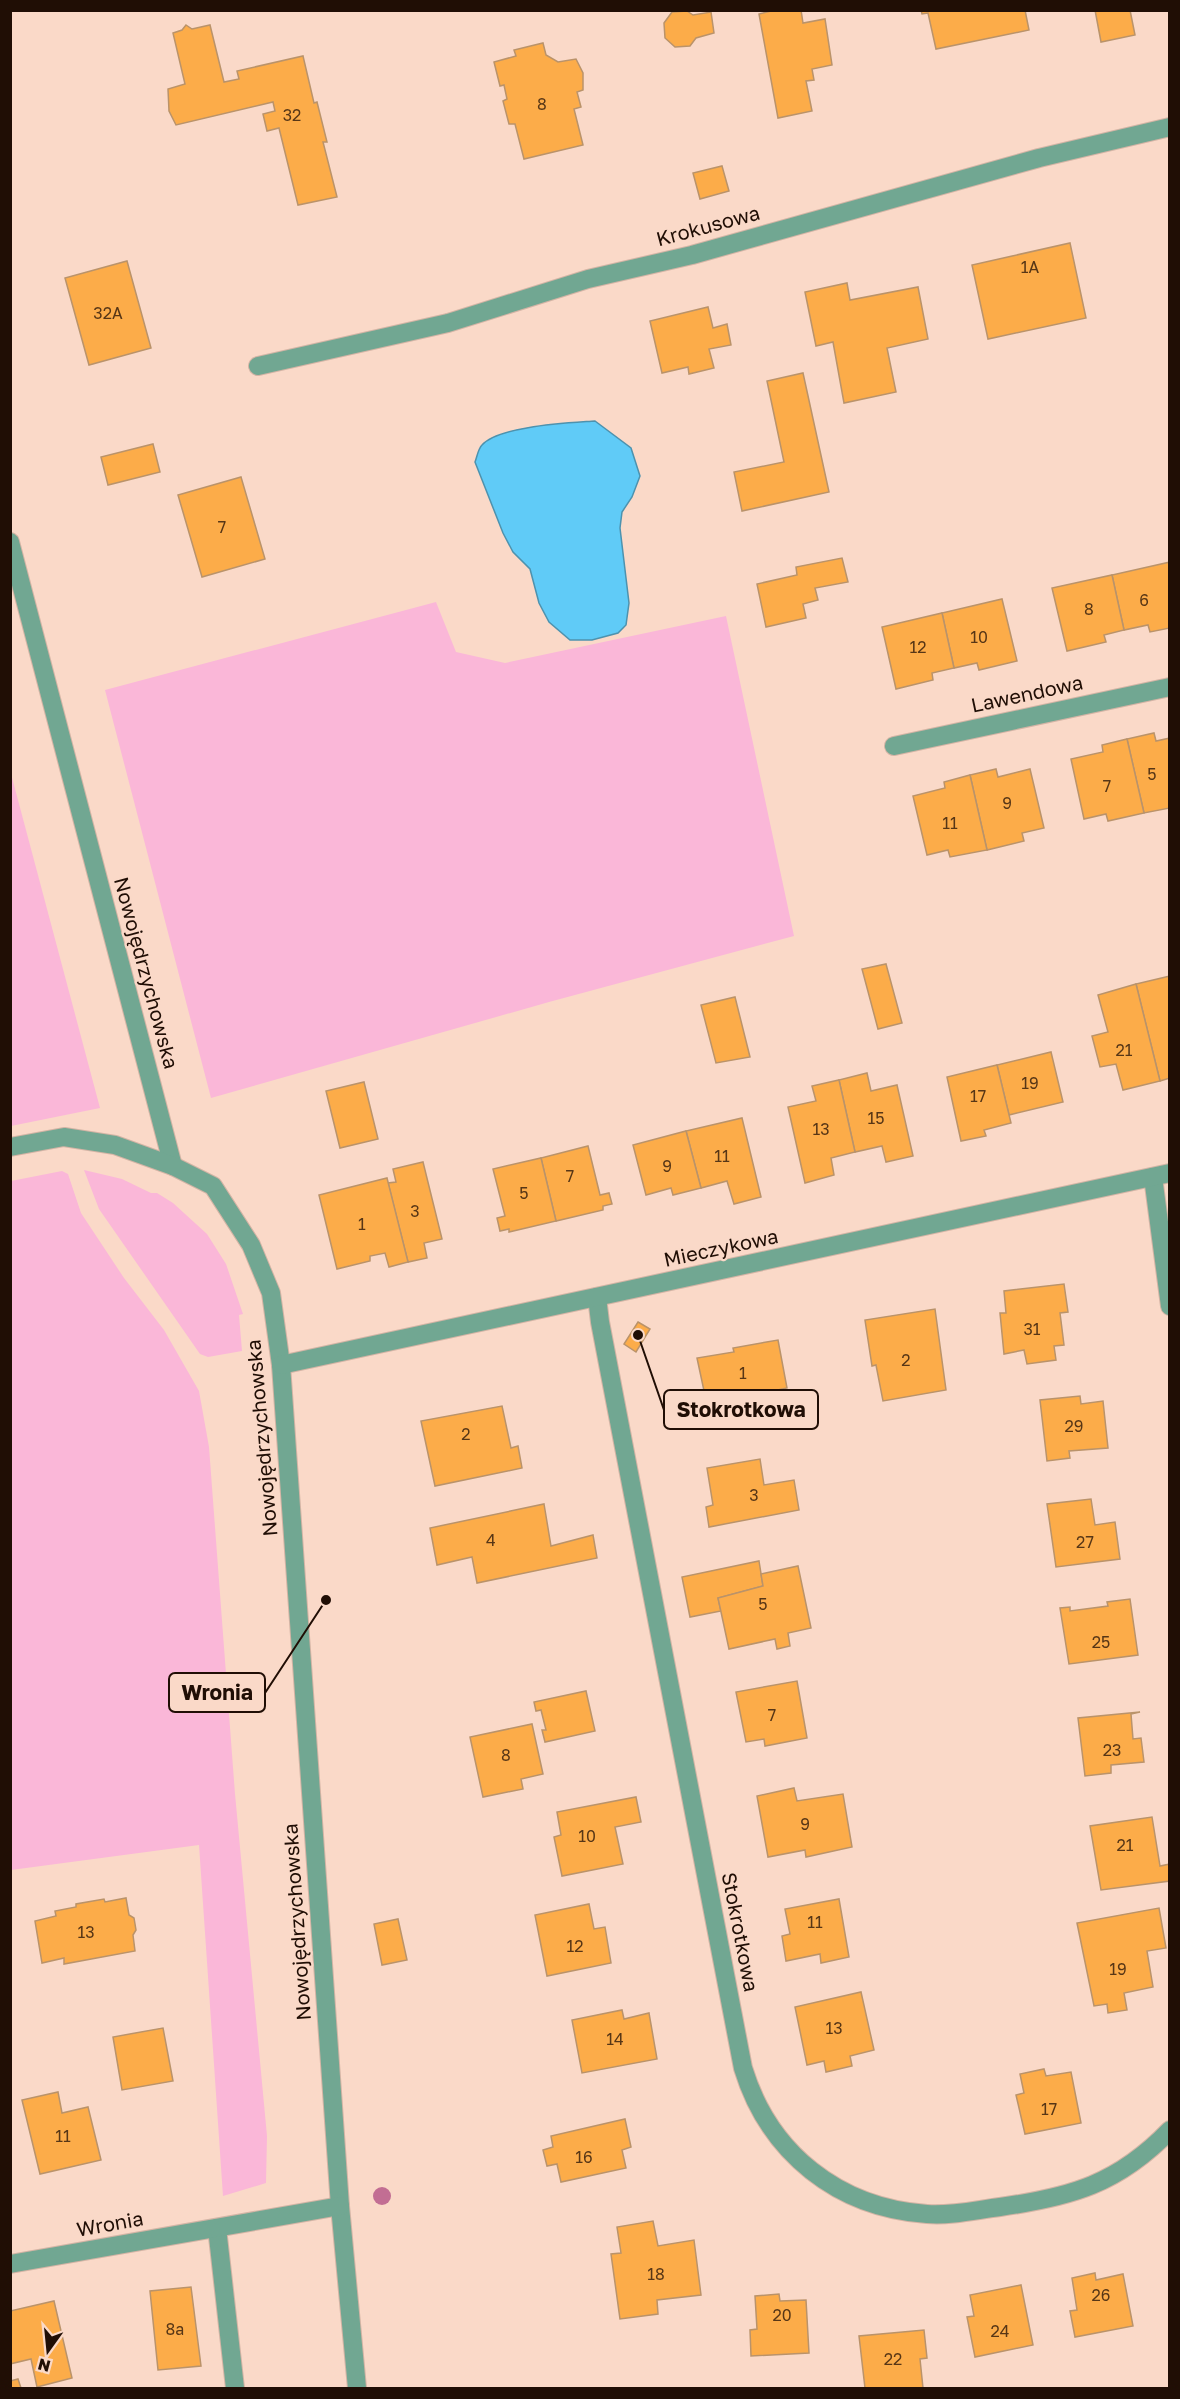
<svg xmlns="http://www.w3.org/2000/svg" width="1180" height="2399" font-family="'Golos Text',sans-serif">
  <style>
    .green { fill: #fab7d8 }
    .water { fill: #60cbf7; stroke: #4d92ae; stroke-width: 1.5 }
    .building { fill: #fcac49; stroke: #ba936a; stroke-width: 1.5 }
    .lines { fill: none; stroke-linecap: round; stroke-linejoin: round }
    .minor-casing { stroke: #d3b4a5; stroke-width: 20 }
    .minor { stroke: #71a792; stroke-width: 18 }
    .tree { fill: #c26e93 }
    .labels { text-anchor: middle; stroke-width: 4.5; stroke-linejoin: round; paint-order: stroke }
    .number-label { font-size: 16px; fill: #573616 }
    .street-label { font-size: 20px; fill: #200e05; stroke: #fad9c8 }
    .leader { fill: none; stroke: #200e05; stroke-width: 2 }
    .callout-dot { fill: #200e05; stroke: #fad9c8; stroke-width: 2 }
    .callout { fill: #fad9c8; stroke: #200e05; stroke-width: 2 }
    .callout-label { font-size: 21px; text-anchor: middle; font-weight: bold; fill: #200e05 }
  </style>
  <rect width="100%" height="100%" fill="#fad9c8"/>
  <g class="green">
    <path d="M436,602L456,652L505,663L726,616L794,936L549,1002L211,1098L105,690Z"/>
    <path d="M10,770L100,1108L11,1126H10Z"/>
    <path d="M84,1170L122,1179L151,1193H157L173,1203L207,1234L226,1264L243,1314L239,1315L242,1351L208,1357L200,1354L99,1209Z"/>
    <path d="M62,1171L68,1174L81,1213L124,1278L164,1330L199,1391L209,1447L235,1794L267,2136L266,2183L223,2196L199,1845L11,1870V1181Z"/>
  </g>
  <path class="water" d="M595,421L631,448L640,476L632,497L622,512L620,528L629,603L626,625L618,633L592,640H570L549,622L539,603L530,569L513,552L503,533L475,462C477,457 478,449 482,445C498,426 569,423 595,421Z"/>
  <g class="building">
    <path d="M775,10H801L803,23L825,19L832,65L812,69L814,80L806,81L812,111L778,118L759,14Z"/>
    <path d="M921,10H1025L1029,30L936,49L928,13L922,14Z"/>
    <path d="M1095,10H1130L1135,35L1101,42Z"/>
    <path d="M687,11L693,15L711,12L714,33L696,38L690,46L675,47L665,38L664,23L672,12Z"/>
    <path d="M186,25L192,29L210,25L224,82L239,79L237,71L303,56L314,103L317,102L327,142H323L337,197L298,205L279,128L267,131L263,114L275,111L273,102L176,125L169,111L168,89L185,84L173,33L182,30Z"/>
    <path d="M543,43L546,55L558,62L576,59L583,73V90L577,92L581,107L574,109L583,145L524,159L515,124H509L503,101L507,99L504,85L500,86L494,62L516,56L514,50Z"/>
    <path d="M722,166L729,191L700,199L693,173Z"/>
    <path d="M1070,243L1086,318L988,339L972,265Z"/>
    <path d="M127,261L151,348L89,365L65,278Z"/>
    <path d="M847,283L850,300L918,287L928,339L887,348L896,392L844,403L833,342L816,346L805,292Z"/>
    <path d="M708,307L713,328L727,324L731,345L709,349L714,368L689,374L688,367L662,373L650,321Z"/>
    <path d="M803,373L829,492L742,511L734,472L784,462L767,381Z"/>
    <path d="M153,444L160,472L108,485L101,457Z"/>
    <path d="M241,477L265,559L202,577L178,495Z"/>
    <path d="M842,558L848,582L815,588L818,600L803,604L806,618L766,627L757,584L797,575L796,567Z"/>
    <path d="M1170,562V628L1150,632L1148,625L1124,630L1112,575Z"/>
    <path d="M1112,575L1124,630L1104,635L1106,642L1067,651L1052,588Z"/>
    <path d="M1002,599L1017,661L979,670L977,663L954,668L942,613Z"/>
    <path d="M942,613L954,668L932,673L933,680L896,689L882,627Z"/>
    <path d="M1154,733L1156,741L1170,738V808L1144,813L1127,739Z"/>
    <path d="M1127,739L1144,813L1108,821L1106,814L1084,819L1071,759L1103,752L1102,745Z"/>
    <path d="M996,769L998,777L1030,769L1044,828L1022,833L1024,841L987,850L970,775Z"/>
    <path d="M970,775L987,850L950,857L948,850L927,855L913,796L945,788L944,782Z"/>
    <path d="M886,964L902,1023L878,1029L862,969Z"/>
    <path d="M1170,976V1078L1160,1081L1136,984Z"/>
    <path d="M1136,984L1160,1081L1123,1090L1116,1064L1100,1067L1092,1036L1108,1032L1098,995Z"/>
    <path d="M735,997L750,1057L716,1063L701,1005Z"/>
    <path d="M1051,1052L1063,1102L1009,1115L997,1065Z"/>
    <path d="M997,1065L1011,1123L984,1130L986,1136L961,1141L947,1077Z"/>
    <path d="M867,1073L871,1091L897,1085L913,1156L886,1162L882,1146L855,1152L839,1080Z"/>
    <path d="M839,1080L855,1152L831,1158L834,1175L805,1183L788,1107L816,1101L812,1086Z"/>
    <path d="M364,1082L378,1139L340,1148L326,1091Z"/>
    <path d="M742,1118L761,1197L734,1204L727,1181L701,1188L686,1131Z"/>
    <path d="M686,1131L701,1188L673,1195L671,1188L646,1195L633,1145Z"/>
    <path d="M588,1146L600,1195L609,1193L612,1204L603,1206V1210L556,1221L541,1158Z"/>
    <path d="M541,1158L556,1221L509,1232V1229L500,1231L497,1218L505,1216L493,1169Z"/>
    <path d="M423,1162L442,1239L424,1243L427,1258L408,1262L388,1183L396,1182L393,1169Z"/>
    <path d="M387,1178L408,1262L389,1267L385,1253L370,1256V1261L337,1269L319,1195Z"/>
    <path d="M1064,1284L1068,1312L1060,1313L1064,1345L1054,1346L1056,1360L1027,1364L1024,1350L1004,1354L1000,1313H1006L1004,1291Z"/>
    <path d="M935,1309L946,1390L883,1401L876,1365L872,1366L865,1320Z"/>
    <path d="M638,1322L650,1329L636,1352L624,1344Z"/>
    <path d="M778,1340L787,1388L745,1397L747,1412L710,1419L697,1358L734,1352L733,1348Z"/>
    <path d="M1080,1396L1081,1404L1103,1401L1108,1448L1069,1451L1070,1458L1047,1461L1040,1400Z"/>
    <path d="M502,1406L511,1448L518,1446L522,1468L435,1486L421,1421Z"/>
    <path d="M760,1459L764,1485L794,1480L799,1510L709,1527L706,1507L713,1505L707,1468Z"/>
    <path d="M1091,1499L1095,1525L1115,1522L1120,1559L1056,1567L1047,1504Z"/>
    <path d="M544,1504L551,1546L593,1535L597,1558L477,1583L472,1557L437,1565L430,1528Z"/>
    <path d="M759,1561L763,1586L718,1598L721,1611L690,1617L682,1577Z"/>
    <path d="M798,1566L811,1628L788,1633L790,1646L777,1649L775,1639L729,1649L718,1598L763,1586L761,1574Z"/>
    <path d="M1130,1599L1138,1655L1069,1664L1060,1608L1070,1607V1611L1108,1606L1107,1602Z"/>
    <path d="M797,1681L807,1738L765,1746L764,1739L746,1742L736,1692Z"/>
    <path d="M586,1691L595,1731L545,1742L542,1730H546L541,1710L536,1711L534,1702Z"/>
    <path d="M1140,1712L1131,1714L1133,1739L1141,1738L1144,1762L1111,1765V1773L1085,1776L1078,1718Z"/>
    <path d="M532,1724L543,1774L521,1779L523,1789L483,1797L470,1737Z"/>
    <path d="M794,1788L797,1801L843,1794L852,1847L806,1857L805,1850L768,1857L757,1796Z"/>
    <path d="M636,1797L641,1822L615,1827L623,1864L562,1876L554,1837L561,1835L557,1812Z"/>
    <path d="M1152,1817L1160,1866L1170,1864V1881L1101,1890L1090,1826Z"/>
    <path d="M126,1898L129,1915L134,1918L136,1930L133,1935L135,1951L64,1964V1958L42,1963L35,1921L56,1916L55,1911L76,1907V1904L104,1899L105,1902Z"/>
    <path d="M839,1899L849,1957L821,1963L820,1954L786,1961L782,1936L790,1934L785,1909Z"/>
    <path d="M589,1904L594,1929L605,1927L611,1963L547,1976L535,1915Z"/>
    <path d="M1159,1908L1166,1948L1147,1951L1153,1987L1124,1993L1127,2010L1108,2013L1107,2004L1094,2006L1077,1923Z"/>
    <path d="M398,1919L407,1960L382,1965L374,1924Z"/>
    <path d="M861,1992L874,2050L850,2056L852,2066L826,2072L824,2061L807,2065L795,2007Z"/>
    <path d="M622,2010L624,2019L649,2013L657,2059L582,2073L572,2020Z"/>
    <path d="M163,2028L173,2081L122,2090L113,2037Z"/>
    <path d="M1044,2069L1046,2076L1071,2072L1081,2123L1025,2134L1016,2095L1024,2093L1020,2074Z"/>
    <path d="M58,2092L62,2113L88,2107L101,2160L40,2174L22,2100Z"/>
    <path d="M625,2119L631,2147L622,2150L626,2168L561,2182L557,2164L547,2166L543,2150L553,2147L551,2136Z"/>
    <path d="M653,2221L658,2246L694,2240L701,2295L657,2300L658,2314L620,2319L611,2254L621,2253L617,2227Z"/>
    <path d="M1095,2273L1096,2280L1123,2274L1133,2326L1075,2337L1070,2311L1077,2310L1072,2278Z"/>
    <path d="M1021,2285L1033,2345L975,2357L967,2317L974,2316L970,2295Z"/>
    <path d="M191,2287L201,2366L158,2370L150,2291Z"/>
    <path d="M779,2294L780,2301L806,2300L809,2353L751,2356L750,2330L757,2329L755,2296Z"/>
    <path d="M54,2301L72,2378L37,2387L31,2359L10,2364V2311Z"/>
    <path d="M924,2330L927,2358L920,2359L923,2388H865L859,2336Z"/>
    <path d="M18,2379L21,2388H10V2381Z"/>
  </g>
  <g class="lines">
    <g class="minor-casing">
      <g id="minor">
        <path d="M258,366L448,323L588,279L692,255L1039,158L1170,127"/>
        <path d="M10,542L173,1166"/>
        <path d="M894,746L1170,687"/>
        <path d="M10,1147L64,1137L115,1145L173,1166L213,1186L251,1245L271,1293L281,1365L340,2206L357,2388"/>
        <path d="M1153,1177L1170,1306"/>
        <path d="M597,1297L600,1322L743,2068C769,2153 838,2208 927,2214C951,2216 976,2210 1000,2207C1071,2197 1118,2184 1170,2130"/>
        <path d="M281,1365L1170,1173"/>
        <path d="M217,2228L235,2388"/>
        <path d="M10,2264L340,2206"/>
      </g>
    </g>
    <use href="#minor" class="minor"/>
  </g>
  <circle class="tree" cx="382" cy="2196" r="9"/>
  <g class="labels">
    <g class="number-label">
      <text x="542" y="110">8</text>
      <text x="292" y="121">32</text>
      <text x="1030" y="273">1A</text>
      <text x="108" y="319">32A</text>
      <text x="222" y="533">7</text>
      <text x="1144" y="606">6</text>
      <text x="1089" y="615">8</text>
      <text x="979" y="643">10</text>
      <text x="918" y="653">12</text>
      <text x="1152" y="780">5</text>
      <text x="1107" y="792">7</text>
      <text x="1007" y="809">9</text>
      <text x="950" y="829">11</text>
      <text x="1124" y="1056">21</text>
      <text x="1030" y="1089">19</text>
      <text x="978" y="1102">17</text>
      <text x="876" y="1124">15</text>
      <text x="821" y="1135">13</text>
      <text x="722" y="1162">11</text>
      <text x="667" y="1172">9</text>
      <text x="570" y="1182">7</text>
      <text x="524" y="1199">5</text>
      <text x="415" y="1217">3</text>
      <text x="362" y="1230">1</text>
      <text x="1032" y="1335">31</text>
      <text x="906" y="1366">2</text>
      <text x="743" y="1379">1</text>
      <text x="1074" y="1432">29</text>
      <text x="466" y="1440">2</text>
      <text x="754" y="1501">3</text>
      <text x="491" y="1546">4</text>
      <text x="1085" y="1548">27</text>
      <text x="763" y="1610">5</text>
      <text x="1101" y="1648">25</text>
      <text x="772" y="1721">7</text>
      <text x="1112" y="1756">23</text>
      <text x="506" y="1761">8</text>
      <text x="805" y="1830">9</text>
      <text x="587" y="1842">10</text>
      <text x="1125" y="1851">21</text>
      <text x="815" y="1928">11</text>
      <text x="86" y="1938">13</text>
      <text x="575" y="1952">12</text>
      <text x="1118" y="1975">19</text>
      <text x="834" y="2034">13</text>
      <text x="615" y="2045">14</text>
      <text x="1049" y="2115">17</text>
      <text x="63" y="2142">11</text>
      <text x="584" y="2163">16</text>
      <text x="656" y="2280">18</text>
      <text x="1101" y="2301">26</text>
      <text x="782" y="2321">20</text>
      <text x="175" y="2335">8a</text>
      <text x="1000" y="2337">24</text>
      <text x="893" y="2365">22</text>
    </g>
    <g class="street-label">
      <text transform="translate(708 226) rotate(-15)" y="7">Krokusowa</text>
      <text transform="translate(1027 694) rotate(-12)" y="7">Lawendowa</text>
      <text transform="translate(146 973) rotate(75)" y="7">Nowojędrzychowska</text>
      <text transform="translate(721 1248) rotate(-12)" y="7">Mieczykowa</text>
      <text transform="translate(262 1438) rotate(-95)" y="7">Nowojędrzychowska</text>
      <text transform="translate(297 1922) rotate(-94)" y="7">Nowojędrzychowska</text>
      <text transform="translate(740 1932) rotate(79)" y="7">Stokrotkowa</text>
      <text transform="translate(110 2224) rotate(-10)" y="7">Wronia</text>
    </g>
  </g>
  <path class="leader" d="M638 1335L664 1410M326 1600L265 1693"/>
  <g class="callout-dot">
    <circle cx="638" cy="1335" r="6"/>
    <circle cx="326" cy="1600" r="6"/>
  </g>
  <g class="callout">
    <rect x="664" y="1390" width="154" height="39" rx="6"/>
    <rect x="169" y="1673" width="96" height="39" rx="6"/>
  </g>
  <g class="callout-label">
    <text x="741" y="1417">Stokrotkowa</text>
    <text x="217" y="1700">Wronia</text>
  </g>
  <rect width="1180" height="2399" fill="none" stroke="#200e05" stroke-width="24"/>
  <g transform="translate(48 2351) rotate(195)" stroke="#fad9c8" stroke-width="4.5" paint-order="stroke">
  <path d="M0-4.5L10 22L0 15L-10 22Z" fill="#200e05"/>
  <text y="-9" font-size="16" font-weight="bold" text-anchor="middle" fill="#200e05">N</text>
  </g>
</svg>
